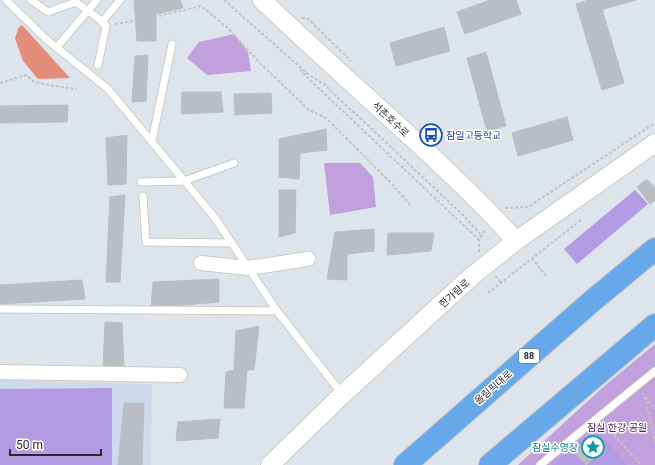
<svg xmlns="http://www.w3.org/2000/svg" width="655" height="465" font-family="Roboto,'Noto Sans KR',sans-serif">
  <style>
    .education { fill: #cedaeb }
    .green { fill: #c29fdd }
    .pitch { fill: #b39be3 }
    .water { fill: #e48c7a }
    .building { fill: #babdc3; stroke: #b7bec6 }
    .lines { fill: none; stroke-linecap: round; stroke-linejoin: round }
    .service-casing { stroke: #cfcbc2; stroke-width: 9 }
    .minor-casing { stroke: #cfcbc2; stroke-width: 16 }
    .tertiary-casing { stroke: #cfcbc2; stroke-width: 20 }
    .trunk-casing { stroke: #c3c3c3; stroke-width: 24 }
    .path { stroke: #c3c3c3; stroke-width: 2; stroke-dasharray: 3 2; stroke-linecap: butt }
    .service { stroke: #fff; stroke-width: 7 }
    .minor { stroke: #fff; stroke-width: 14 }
    .tertiary { stroke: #fff; stroke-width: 18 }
    .trunk { stroke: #66a8ea; stroke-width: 22 }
    .labels { text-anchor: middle; stroke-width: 3; stroke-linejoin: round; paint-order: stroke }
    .shield { fill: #fff; stroke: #6a6a6a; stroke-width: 1 }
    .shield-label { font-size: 9px; font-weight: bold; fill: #2a2a2a }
    .street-label { font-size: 10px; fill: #2a2a2a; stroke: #fff }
    .transit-label { font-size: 10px; fill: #164399; stroke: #fff; text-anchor: start }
    .park-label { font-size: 10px; fill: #4d2161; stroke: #fff }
    .culture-label { font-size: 10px; fill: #0d838f; stroke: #fff; text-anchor: end }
  </style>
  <rect width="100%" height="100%" fill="#dde4eb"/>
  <path class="education" d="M0,380L152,384L151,465H0Z"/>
  <g class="green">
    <path d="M234,34L248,52L251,71L207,75L187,58L199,42Z"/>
    <path d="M324,163H360L373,177L376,207L330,215Z"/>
    <path d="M655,344V465H518L601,389Z"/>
  </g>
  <g class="pitch">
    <path d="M635,190L648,204L577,264L564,249Z"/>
    <path d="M112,388V465H0V389Z"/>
    <path d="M596,429L627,465H552Z"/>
  </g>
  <path class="water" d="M22,25L70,78L38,79L23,61L15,38L19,27Z"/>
  <g class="building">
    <path d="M134,0H180L183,8L156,14V41H137Z"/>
    <path d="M490,0H516L521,14L465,34L457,12Z"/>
    <path d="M586,0H636L590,13Z"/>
    <path d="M586,1L590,13L602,9L624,83L602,90L576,4Z"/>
    <path d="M444,27L450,51L396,66L390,43Z"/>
    <path d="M486,52L506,126L487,131L467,58Z"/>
    <path d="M148,55L146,101L132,102L135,56Z"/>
    <path d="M182,92H221L223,112L181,114Z"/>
    <path d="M271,93L272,113L235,115L234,94Z"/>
    <path d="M68,105L67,122L0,123V106Z"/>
    <path d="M567,117L573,140L518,156L512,133Z"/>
    <path d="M326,129L327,150L300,153L299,179L279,177V139Z"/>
    <path d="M127,135L126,184L108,185L106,138Z"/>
    <path d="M647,179L655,188V200L650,204L637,187Z"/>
    <path d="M279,190H296L295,233L279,237Z"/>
    <path d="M125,195L120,282H106L110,197Z"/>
    <path d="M374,229V251L347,254V280L327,279L335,232Z"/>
    <path d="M388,233H434L431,251L387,255Z"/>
    <path d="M219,279V302L151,308L153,282Z"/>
    <path d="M82,280L85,299L0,304V285Z"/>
    <path d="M105,322L122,323L124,368H103Z"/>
    <path d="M259,326L254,370H247L244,408H224L226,372L234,370L236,331Z"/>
    <path d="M124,403H144L142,465H118Z"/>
    <path d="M220,419L218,438L176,441L178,422Z"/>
    <path d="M594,436L605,448L586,465L575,453Z"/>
  </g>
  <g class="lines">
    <g class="service-casing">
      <g id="service">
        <path d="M6,0L46,39L108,89L215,218L277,311L342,394"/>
        <path d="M31,0L48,12L76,2L99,19L106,26L98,65"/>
        <path d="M102,22L120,0"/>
        <path d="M57,47L97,0"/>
        <path d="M152,141L172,44"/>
        <path d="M141,182L184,181L234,163"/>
        <path d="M143,196L146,242L231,243"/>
        <path d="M0,309L277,311"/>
        <path d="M540,465L655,371"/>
      </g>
    </g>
    <g class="minor-casing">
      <g id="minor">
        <path d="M201,263L248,268L308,259"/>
        <path d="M0,372L180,375"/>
      </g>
    </g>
    <g class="tertiary-casing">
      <g id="tertiary">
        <path d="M262,0C311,47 362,92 412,138C448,171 484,205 516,241"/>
        <path d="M270,465L342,395L472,276L516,241L655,143"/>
      </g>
    </g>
    <g class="trunk-casing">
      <g id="trunk">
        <path d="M405,465L591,302L655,249"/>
        <path d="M490,465L655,325"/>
      </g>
    </g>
    <g class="path">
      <path d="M224,0L309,75L324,84L339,99L358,116L463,215L482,236"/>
      <path d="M159,16L201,6L228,28L259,62L309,110L326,118L392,184L412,207"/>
      <path d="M302,18H307L351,61"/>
      <path d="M115,24L133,21"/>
      <path d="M300,69L307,77L479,240"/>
      <path d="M0,83L26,75L34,82L54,86L77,89"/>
      <path d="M505,208L528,207L655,123"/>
      <path d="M479,252V240L485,230"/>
      <path d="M532,258L546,276"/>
      <path d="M495,276L501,282"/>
      <path d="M488,293L581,220"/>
      <path d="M642,393L655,409"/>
      <path d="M645,397L655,443"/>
      <path d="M604,424L641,465"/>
    </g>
    <use href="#service" class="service"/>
    <use href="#minor" class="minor"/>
    <use href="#tertiary" class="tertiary"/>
    <use href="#trunk" class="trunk"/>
  </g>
  <defs>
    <g id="bus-ring" transform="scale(1.15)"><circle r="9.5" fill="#fff" stroke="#1a4fb4" stroke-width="1.5"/><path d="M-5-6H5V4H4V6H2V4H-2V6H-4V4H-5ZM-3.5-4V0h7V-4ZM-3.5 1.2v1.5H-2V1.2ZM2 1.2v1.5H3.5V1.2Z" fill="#1a4fb4"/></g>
    <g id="sight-ring" transform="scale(1.15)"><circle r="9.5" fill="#fff" stroke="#0f9aa8" stroke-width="1.5"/><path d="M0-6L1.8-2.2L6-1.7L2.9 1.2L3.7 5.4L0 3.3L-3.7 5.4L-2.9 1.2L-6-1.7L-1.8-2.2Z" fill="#0f9aa8"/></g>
  </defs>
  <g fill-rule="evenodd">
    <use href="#bus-ring" x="431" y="135"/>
    <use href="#sight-ring" x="593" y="447"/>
  </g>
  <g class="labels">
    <rect class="shield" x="519" y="349" width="20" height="14" rx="3"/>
    <g class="shield-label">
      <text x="529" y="359">88</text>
    </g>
    <g class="street-label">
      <text transform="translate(391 119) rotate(43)" y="4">석촌호수로</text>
      <text transform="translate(454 293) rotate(-42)" y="4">한가람로</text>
      <text transform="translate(493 387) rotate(-41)" y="4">올림픽대로</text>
    </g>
    <g class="transit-label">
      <text x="446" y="139">잠일고등학교</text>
    </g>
    <g class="park-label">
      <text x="617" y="431">잠실 한강 공원</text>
    </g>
    <g class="culture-label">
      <text x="578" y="451">잠실수영장</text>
    </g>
  </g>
  <path d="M10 449v6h91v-6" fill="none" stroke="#2a2a2a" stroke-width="2"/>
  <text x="16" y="449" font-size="12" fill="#2a2a2a" stroke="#ffffff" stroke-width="3" paint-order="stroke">50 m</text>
</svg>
